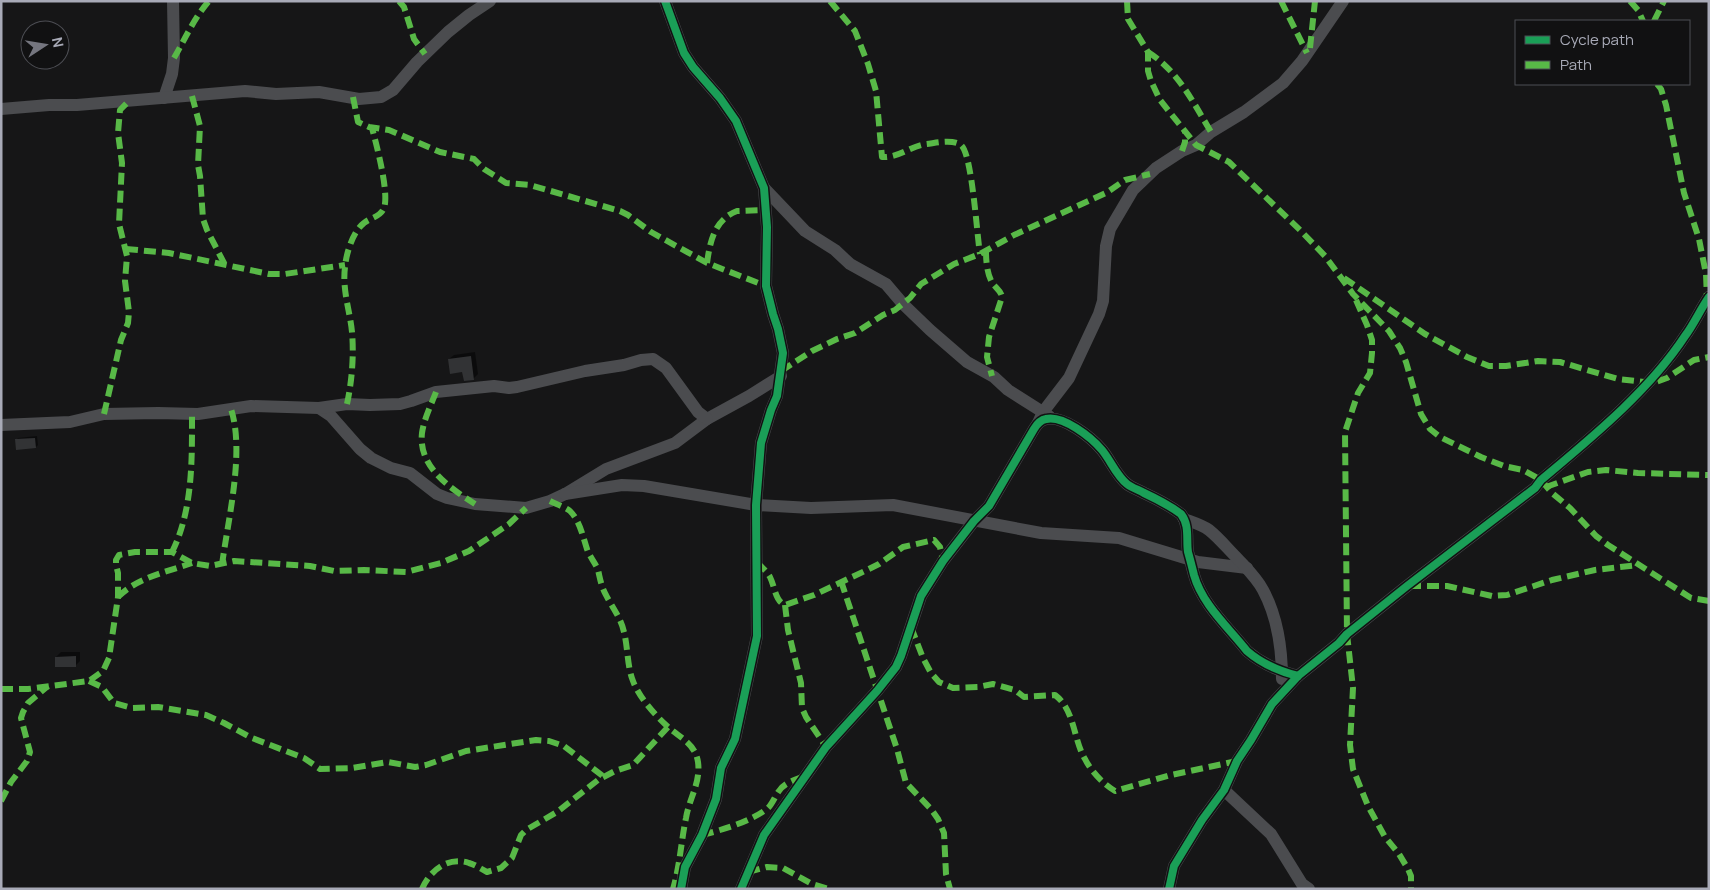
<svg xmlns="http://www.w3.org/2000/svg" width="1710" height="890" font-family="Manrope,sans-serif">
  <style>
    .shadow { fill: #0007 }
    .building { fill: #323335 }
    .lines { fill: none; stroke-linecap: round; stroke-linejoin: round }
    .minor { stroke: #4b4c4f; stroke-width: 12 }
    .quiet { stroke: #58b947; stroke-width: 6; stroke-dasharray: 12 6; stroke-linecap: butt }
    .cycleway-casing { stroke: #111112; stroke-width: 11 }
    .cycleway { stroke: #1a9f57; stroke-width: 8 }
  </style>
  <rect width="100%" height="100%" fill="#161617"/>
  <g class="shadow">
    <path d="M475,352L478,374L473,379L449,359L454,355Z"/>
    <path d="M37,436L38,445L36,447L16,440L18,438Z"/>
    <path d="M61,652H80V661L76,665L56,657Z"/>
  </g>
  <g class="building">
    <path d="M471,356L474,380L464,381L462,372L450,374L448,359Z"/>
    <path d="M35,438L36,448L16,450L15,439Z"/>
    <path d="M76,656V667H55V657Z"/>
  </g>
  <g class="lines">
    <g class="minor">
      <path d="M665,1L684,53L693,67L720,98L736,121L764,188L767,227L766,286L773,314L778,329L783,353L777,396L771,410L761,443L756,505L757,636L735,739L721,768L716,799L702,835L685,867L681,889"/>
      <path d="M164,98L172,74L174,58L173,1"/>
      <path d="M1,109L49,105H77L245,91L276,94L319,92L359,99L381,97L393,90L417,62L448,32L469,15L490,1"/>
      <path d="M764,188L805,231L835,250L850,264L886,284L903,304L930,330L967,362L994,377L1008,390L1049,416"/>
      <path d="M319,408L331,416L360,449L371,458L391,468L410,473L437,494L447,498L475,504L526,508L550,501L565,494L606,469L675,443L707,419L749,396L781,376"/>
      <path d="M1038,423L1043,412L1069,378L1099,314L1103,301L1106,246L1110,229L1133,190L1156,168L1182,151L1196,145L1211,132L1244,112L1283,83L1302,61L1343,1"/>
      <path d="M1,425L70,422L104,414L158,413L198,414L251,406L319,408L347,404L370,405L400,404L411,401L436,392L494,386L509,388L517,387L585,371L624,365L641,360L653,359L666,368L698,412L707,419"/>
      <path d="M565,494L622,485L644,486L756,505L811,508L893,505L1041,533L1119,538L1198,562L1247,568"/>
      <path d="M1184,519C1192,522 1202,525 1209,530C1219,538 1227,548 1236,557C1246,568 1256,577 1263,590C1277,616 1282,650 1282,679"/>
      <path d="M1224,790L1271,834L1302,884L1309,889"/>
      <path d="M741,889L764,835L826,747L877,691L896,667L901,656L921,596L943,561L974,521L989,506L1034,429C1037,424 1040,420 1046,419C1063,415 1091,437 1102,450C1111,461 1116,475 1127,484C1132,488 1139,490 1144,493C1157,499 1170,506 1181,514C1190,526 1186,539 1188,552C1190,559 1192,567 1194,575C1202,604 1228,627 1247,651C1262,664 1278,671 1298,676"/>
      <path d="M1169,889L1174,866L1202,820L1224,790L1237,761L1251,740L1272,704L1298,676L1339,643L1347,634L1407,586L1535,488L1541,480C1591,438 1649,391 1685,336C1694,324 1700,310 1709,297"/>
    </g>
    <g class="quiet">
      <path d="M399,1L404,7L414,39L425,54"/>
      <path d="M830,1L855,31L868,64L876,91L882,157C898,158 911,146 926,144C936,143 952,139 961,145C972,153 977,236 980,254"/>
      <path d="M1127,1L1128,19L1148,52V71L1151,81L1160,100L1196,145L1229,162L1300,230L1325,256L1353,294L1389,331L1400,348L1406,362L1421,414L1430,429L1440,437L1481,457L1504,466L1523,470L1541,480L1552,493L1570,508L1596,536L1608,545L1691,598L1709,601"/>
      <path d="M1281,1L1307,53"/>
      <path d="M1630,1L1638,10L1643,21"/>
      <path d="M1654,21L1664,1"/>
      <path d="M1310,48L1315,1"/>
      <path d="M1148,52C1178,71 1193,102 1211,132"/>
      <path d="M174,58C185,39 194,18 209,1"/>
      <path d="M1657,84L1661,89L1666,105L1684,193L1699,239L1706,274L1707,299"/>
      <path d="M192,96L200,126L198,165L200,176L203,219L207,230L225,265"/>
      <path d="M353,97L358,122L369,127L389,130L440,152L474,159L484,169L506,183L530,185L620,211L628,215L651,232L707,263L766,286"/>
      <path d="M1182,151L1185,142V130"/>
      <path d="M126,249L169,253L269,274H285L345,265"/>
      <path d="M986,251C986,261 987,275 993,284C997,289 1001,291 1002,297L989,337L987,357L992,376"/>
      <path d="M707,263C710,242 714,220 737,211L767,210"/>
      <path d="M1344,278L1425,334L1467,357L1489,366H1506L1538,361L1560,362L1618,379L1653,383L1667,378L1694,360L1709,357"/>
      <path d="M1356,300L1367,325L1372,340V353L1370,373L1358,393L1345,432L1347,634L1353,688L1350,745L1353,769L1368,806L1385,837L1399,854L1408,869L1411,876V889"/>
      <path d="M781,371L812,351L837,339L855,333L883,315L895,310L910,298L921,284L954,264L980,254L1014,235L1106,193L1125,180L1150,174"/>
      <path d="M436,392C431,405 424,419 422,433C418,467 450,488 475,504"/>
      <path d="M347,404C352,381 354,355 352,332C350,311 342,290 345,267C346,254 353,231 364,223C370,218 379,217 383,210C391,198 376,143 372,128"/>
      <path d="M104,414L121,340L128,323L129,312L125,281L127,256L119,224L122,163L118,133L120,110L130,100"/>
      <path d="M1546,487L1588,472L1606,470L1638,473L1709,475"/>
      <path d="M550,501C556,504 565,507 570,511C580,521 583,537 587,549C589,556 595,562 598,570C600,578 601,586 606,595C612,607 621,618 624,632C628,648 627,666 633,681C639,697 654,714 667,726C680,738 695,743 698,762C701,782 689,799 686,818C681,842 680,865 673,889"/>
      <path d="M172,552C193,510 192,460 192,414"/>
      <path d="M757,562C761,567 767,571 770,577C775,587 775,601 785,605L814,595L867,570L879,564L903,547L934,540L940,547L943,561"/>
      <path d="M222,565C228,519 245,452 231,409"/>
      <path d="M841,581L897,749L906,783L931,809L938,819L944,833L946,874L950,889"/>
      <path d="M1409,586H1447L1492,596L1507,595L1552,580L1595,570L1638,565"/>
      <path d="M118,597C138,577 167,572 192,563"/>
      <path d="M785,605L788,630L801,683L802,708L806,717L826,747"/>
      <path d="M911,627L923,658L931,673L939,682L953,688L978,687L993,684L1015,690L1024,697L1055,695C1075,710 1073,739 1085,759C1091,771 1103,784 1115,791L1171,775L1237,761"/>
      <path d="M89,681L102,687L114,703L132,708L158,707L206,715L224,723L252,738L304,758L320,769L352,768L388,762L415,767L426,765L466,751L536,740L549,741L564,746L604,777"/>
      <path d="M1,689H28L89,681L103,671L109,658L118,597V573L116,565V560L119,555L135,552H172L192,563L210,566L234,561L310,566L334,571L364,570L406,572L441,563L469,551L509,524L526,508"/>
      <path d="M1,801L11,782L27,761L30,752L21,718L23,712L28,703L48,686"/>
      <path d="M702,835C722,830 752,821 768,808C773,803 775,796 779,791C784,783 795,780 802,777"/>
      <path d="M748,872L767,867L783,868L812,884L829,889"/>
      <path d="M422,889C430,870 449,856 469,863C476,865 481,869 487,872L501,868L512,858L521,835L526,830L557,812L598,780L615,771L633,765L668,727"/>
    </g>
    <g class="cycleway-casing">
      <g id="cycleway">
        <path d="M665,1L684,53L693,67L720,98L736,121L764,188L767,227L766,286L773,314L778,329L783,353L777,396L771,410L761,443L756,505L757,636L735,739L721,768L716,799L702,835L685,867L681,889"/>
        <path d="M741,889L764,835L826,747L877,691L896,667L901,656L921,596L943,561L974,521L989,506L1034,429C1037,424 1040,420 1046,419C1063,415 1091,437 1102,450C1111,461 1116,475 1127,484C1132,488 1139,490 1144,493C1157,499 1170,506 1181,514C1190,526 1186,539 1188,552C1190,559 1192,567 1194,575C1202,604 1228,627 1247,651C1262,664 1278,671 1298,676"/>
        <path d="M1169,889L1174,866L1202,820L1224,790L1237,761L1251,740L1272,704L1298,676L1339,643L1347,634L1407,586L1535,488L1541,480C1591,438 1649,391 1685,336C1694,324 1700,310 1709,297"/>
      </g>
    </g>
    <use href="#cycleway" class="cycleway"/>
  </g>
  <rect width="1710" height="890" fill="none" stroke="#a8aab7" stroke-width="5"/>
  <rect x="1515" y="20" width="175" height="65" fill="#111112" stroke="#4d4e54"/>
  <rect x="1525" y="36" width="25" height="8" fill="#1a9f57" stroke="#4d4e54"/>
  <text x="1560" y="45" font-size="15" fill="#a8aab7">Cycle path</text>
  <rect x="1525" y="61" width="25" height="8" fill="#58b947" stroke="#4d4e54"/>
  <text x="1560" y="70" font-size="15" fill="#a8aab7">Path</text>
  <g transform="translate(45 45) rotate(78)"><circle r="24" fill="#111112" stroke="#4d4e54"/>
  <path d="M0-4L9 19L0 12L-9 19Z" fill="#75767f"/>
  <text y="-8" font-size="14" font-weight="bold" text-anchor="middle" fill="#a8aab7">N</text>
  </g>
</svg>
